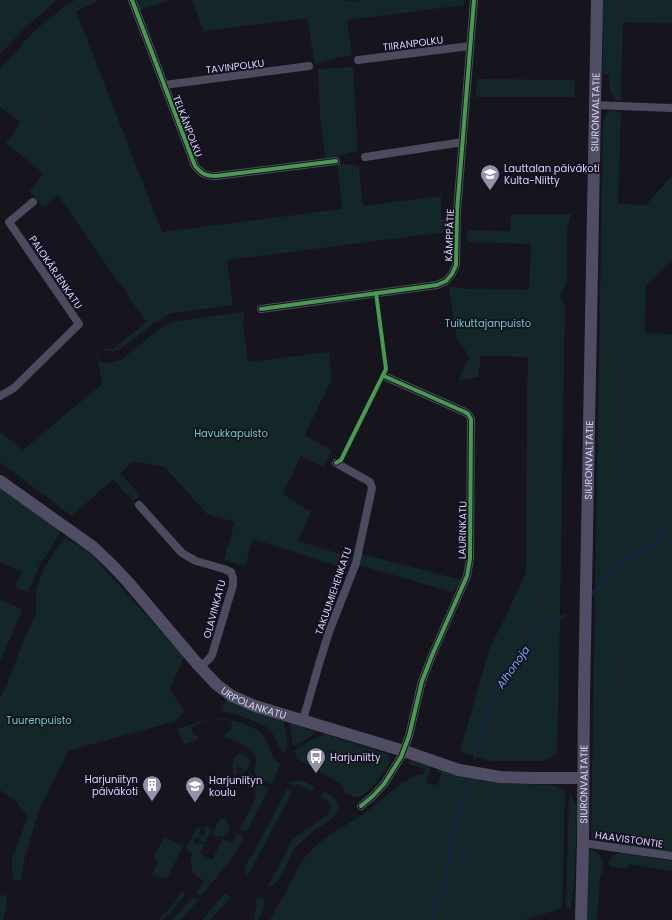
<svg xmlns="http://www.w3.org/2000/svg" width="672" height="920" font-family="Poppins,sans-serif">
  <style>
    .green { fill: #142728 }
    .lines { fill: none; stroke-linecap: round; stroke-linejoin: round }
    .stream { stroke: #152442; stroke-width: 2.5 }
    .street { stroke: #4c4a5d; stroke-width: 8 }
    .secondary { stroke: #4f4d63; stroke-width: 12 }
    .cycleway-casing { stroke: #141021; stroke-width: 6 }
    .cycleway { stroke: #469c4c; stroke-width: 4 }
    .labels { text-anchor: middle; stroke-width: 3.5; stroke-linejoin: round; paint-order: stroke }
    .street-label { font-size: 10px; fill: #dad5fa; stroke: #141021 }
    .poi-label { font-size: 10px; fill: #dad5fa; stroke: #141021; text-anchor: start }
    .park-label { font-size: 10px; fill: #69d2bc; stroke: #141021 }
    .water-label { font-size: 11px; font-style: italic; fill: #6eaeef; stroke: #141021 }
  </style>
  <rect width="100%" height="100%" fill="#16141d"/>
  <g class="green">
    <path d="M0,0H57L28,25L0,54Z"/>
    <path d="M75,0H100L76,11L162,232L342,209L337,164L359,165L363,206L441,196V219H448L454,231L227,260L233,305L171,313L153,324L119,350C113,351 108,352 103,349L106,348L113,349L146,322L58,195L43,207L29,191L43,173L6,143L21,122L0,107V69L34,31L63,8Z"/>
    <path d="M137,0H170L138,11Z"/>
    <path d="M192,0H345V2L360,0H464V5L347,20L352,56L340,57L315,64L307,18L204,31Z"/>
    <path d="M603,0H672V23L623,22L621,90L622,100H615L611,92L608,74H603Z"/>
    <path d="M353,67L358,151L325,159L320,114L318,69Z"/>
    <path d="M477,79L575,80L574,97H476Z"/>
    <path d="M611,111L621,112L618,204L646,205L671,177H672V259L646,285L645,333L672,334V853L598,841L593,838L591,835L603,123L606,114Z"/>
    <path d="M511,214H571L567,230V281L560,295L565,305C562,454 561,603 557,753L545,761H490L460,751L490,647L506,616L526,572L527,393L528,357L481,356L478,377L458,381L469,357L456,336L449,286L466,289L529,290L531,244L467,242V230L510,231Z"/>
    <path d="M244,312L243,323L248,362L329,352L332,380L319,405L305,435L331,450L324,467L301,456L283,494L311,512L298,541L353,558L346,569L253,539L245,566L224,560L235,522L207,514L165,467L134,461L120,473L140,495L133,501L113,479L72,516L0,462V432L23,450L102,384L97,353L101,362L110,363L121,360L158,330L172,322Z"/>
    <path d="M0,486L50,521L60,532L52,547L41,562L28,592L15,587L22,572L0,562Z"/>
    <path d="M65,538L89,552L184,657L170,689L174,696L183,708V713L176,721L68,751L38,812L24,861L21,880L14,881L11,865L12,859L28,817L16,801L0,790V699L8,682L25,637L35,616L36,610V590L44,568L50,558Z"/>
    <path d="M361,554L462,580L452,592L359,565Z"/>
    <path d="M0,599L22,610L0,662Z"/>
    <path d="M226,699L238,706L283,721L284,723C286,733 291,745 284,754L278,745L273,734L264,725L233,713L221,711Z"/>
    <path d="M221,718C235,721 259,726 266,740C272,752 269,754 280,764L276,775L272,784L264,781L260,777L254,773C254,768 257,764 256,760C254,746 236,741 225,738L224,734L227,733C231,730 233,726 231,721C216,717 205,721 191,727L192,731L194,735L197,736L198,737L197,740L184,744L177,729C191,724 206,720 221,718Z"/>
    <path d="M290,723L317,732L316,733L293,747V746Z"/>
    <path d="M324,734L387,754L390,757C390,760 390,762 389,764C385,772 366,798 356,797C352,797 348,793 344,792L343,788L341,784L297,759L294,751L310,741Z"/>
    <path d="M242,754C255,759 250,768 241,775L240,774L242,770L241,767H237V774L235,775L233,774C233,764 230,756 242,754Z"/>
    <path d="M410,760L431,767L426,783L435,785L438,784L442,773L436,771L437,769L475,779L497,783L546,785L555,786L565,791L562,908L524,920H270L300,865C312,842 344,827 365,813C380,802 393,788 409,779C413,776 419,775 424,774L425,769L408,764Z"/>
    <path d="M249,773C257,777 262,784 269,789L247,831L240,830L257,795L254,792L257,785C253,782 249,781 245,777Z"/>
    <path d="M297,780L305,782L314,786V787L312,791H311L297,784L295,787L289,784L293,781Z"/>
    <path d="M287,789L293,791L249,873L247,876L245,872V868L246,864L257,846Z"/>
    <path d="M323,792H325C336,799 345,806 333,818C318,829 300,838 291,855C285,866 280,886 267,887L293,839L327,815C333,806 331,802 322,797V795Z"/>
    <path d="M569,794C574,799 576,803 577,811L575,870L571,908L566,909Z"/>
    <path d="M221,817L225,819L230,827L228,833L226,832L223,838L220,835L218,837L212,835Z"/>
    <path d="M206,826L212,829L205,843L200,841V839L198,837L196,838L194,841L195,843L198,844L199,842L204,845L200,854L212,860L222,839L233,843L237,833L244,837L233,857L201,896L196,893L204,881L192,872L191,857L192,853L186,849L193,834L197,828H201L199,834L203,836L206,831L204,830V828Z"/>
    <path d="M164,837L183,846L167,879L152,874L158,861L153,858Z"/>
    <path d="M593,850C603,854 603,865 603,874L600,876L597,920H585L588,854L590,851Z"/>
    <path d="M617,853H622L672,861V871L629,864L628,869L610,867L609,865C609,859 612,856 617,853Z"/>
    <path d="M181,890L186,893L172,911L163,920H158L177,900Z"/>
    <path d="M225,893L231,897L210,920H202Z"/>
    <path d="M2,895H4L6,896L7,905L3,920H0V896Z"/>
    <path d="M193,897L198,900L181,920H172Z"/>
    <path d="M259,897L264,900L265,906L258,920H254L257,899Z"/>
  </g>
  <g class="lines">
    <g class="stream">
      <path d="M592,594L630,556L654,546L665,530L672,524"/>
      <path d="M475,758L491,703L501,682L540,629L566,615"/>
      <path d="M432,920L435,912L446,877L455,827L470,776"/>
    </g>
    <g class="street">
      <path d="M132,0L195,166C202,174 206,176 216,176L336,161"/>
      <path d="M358,60L470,46"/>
      <path d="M164,85L309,66"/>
      <path d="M594,105L672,108"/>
      <path d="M365,157L463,142"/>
      <path d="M261,309L437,285L446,281L452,274L456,265L457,211L474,0"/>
      <path d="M0,396L14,388L79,324L9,222L33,202"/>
      <path d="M139,505L182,553L196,561L224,569L231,572L233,578V585L212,655L209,659L200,667"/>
      <path d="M303,720L319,664L329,632L356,563L372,488L370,482L336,463"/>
      <path d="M361,806L373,796L384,784L401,757L409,736L422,681L433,653L467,576L470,559L471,419L468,414L465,412L384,376"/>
      <path d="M583,843L672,856"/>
    </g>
    <g class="secondary">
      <path id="s1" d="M0,481L93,547L112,565L128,582L200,667L217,685L232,696L255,706L404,751L459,770L500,777L534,778H583"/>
      <path id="s2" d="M581,920L583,843L584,695L597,0"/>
    </g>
    <g class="cycleway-casing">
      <g id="cycleway">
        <path d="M132,0L195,166C202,174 206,176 216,176L336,161"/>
        <path d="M261,309L437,285L446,281L452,274L456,265L457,211L474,0"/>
        <path d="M336,463L341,460L386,369L376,293"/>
        <path d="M361,806L373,796L384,784L401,757L409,736L422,681L433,653L467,576L470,559L471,419L468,414L465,412L384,376"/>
      </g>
    </g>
    <use href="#cycleway" class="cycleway"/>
  </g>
  <defs>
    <g id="school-pin" transform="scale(1)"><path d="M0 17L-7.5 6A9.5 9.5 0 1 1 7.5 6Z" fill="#9591ad" stroke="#141021"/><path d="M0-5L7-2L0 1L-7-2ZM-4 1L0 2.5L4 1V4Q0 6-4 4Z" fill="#fff"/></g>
    <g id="bus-pin" transform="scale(1)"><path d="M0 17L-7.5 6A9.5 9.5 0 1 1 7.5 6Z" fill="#9591ad" stroke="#141021"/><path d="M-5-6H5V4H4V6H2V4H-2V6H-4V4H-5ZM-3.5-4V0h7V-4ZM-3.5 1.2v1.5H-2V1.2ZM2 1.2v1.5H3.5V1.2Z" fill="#fff"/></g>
    <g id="building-pin" transform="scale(1)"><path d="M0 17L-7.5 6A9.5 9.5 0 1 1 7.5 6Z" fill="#9591ad" stroke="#141021"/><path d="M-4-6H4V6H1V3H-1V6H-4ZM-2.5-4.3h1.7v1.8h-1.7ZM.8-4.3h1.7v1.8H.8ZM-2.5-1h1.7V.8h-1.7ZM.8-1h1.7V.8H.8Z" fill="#fff"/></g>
  </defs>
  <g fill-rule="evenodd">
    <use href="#school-pin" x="490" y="174"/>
    <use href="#bus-pin" x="316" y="757"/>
    <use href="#building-pin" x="152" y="785"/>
    <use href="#school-pin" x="195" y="786"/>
  </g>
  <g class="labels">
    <g class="street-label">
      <text transform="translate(413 43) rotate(-7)" y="4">TIIRANPOLKU</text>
      <text transform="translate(235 66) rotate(-7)" y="4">TAVINPOLKU</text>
      <text dy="4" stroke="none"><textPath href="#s2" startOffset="808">SIURONVALTATIE</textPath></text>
      <text transform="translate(188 126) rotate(69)" y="4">TELKÄNPOLKU</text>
      <text transform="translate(449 235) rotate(-88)" y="4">KÄMPPÄTIE</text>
      <text transform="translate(56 272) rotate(56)" y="4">PALOKÄRJENKATU</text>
      <text dy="4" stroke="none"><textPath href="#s2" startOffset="460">SIURONVALTATIE</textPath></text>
      <text transform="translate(462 530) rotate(-89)" y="4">LAURINKATU</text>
      <text transform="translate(333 591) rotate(-71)" y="4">TAKUUMIEHENKATU</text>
      <text transform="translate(214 609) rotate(-75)" y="4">OLAVINKATU</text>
      <text dy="4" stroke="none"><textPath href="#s1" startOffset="341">URPOLANKATU</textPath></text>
      <text dy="4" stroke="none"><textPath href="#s2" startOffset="136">SIURONVALTATIE</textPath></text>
      <text transform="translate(629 839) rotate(8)" y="4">HAAVISTONTIE</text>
    </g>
    <g class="poi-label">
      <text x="504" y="172">Lauttalan päiväkoti<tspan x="504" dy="12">Kulta-Niitty</tspan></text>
      <text x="330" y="761">Harjuniitty</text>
      <text x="138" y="783" text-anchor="end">Harjuniityn<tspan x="138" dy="12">päiväkoti</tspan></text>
      <text x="209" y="784">Harjuniityn<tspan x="209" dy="12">koulu</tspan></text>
    </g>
    <g class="park-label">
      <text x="488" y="327">Tuikuttajanpuisto</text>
      <text x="231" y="437">Havukkapuisto</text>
      <text x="39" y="724">Tuurenpuisto</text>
    </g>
    <g class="water-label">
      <text transform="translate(513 667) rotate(-55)" y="4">Alhonoja</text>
    </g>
  </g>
</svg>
